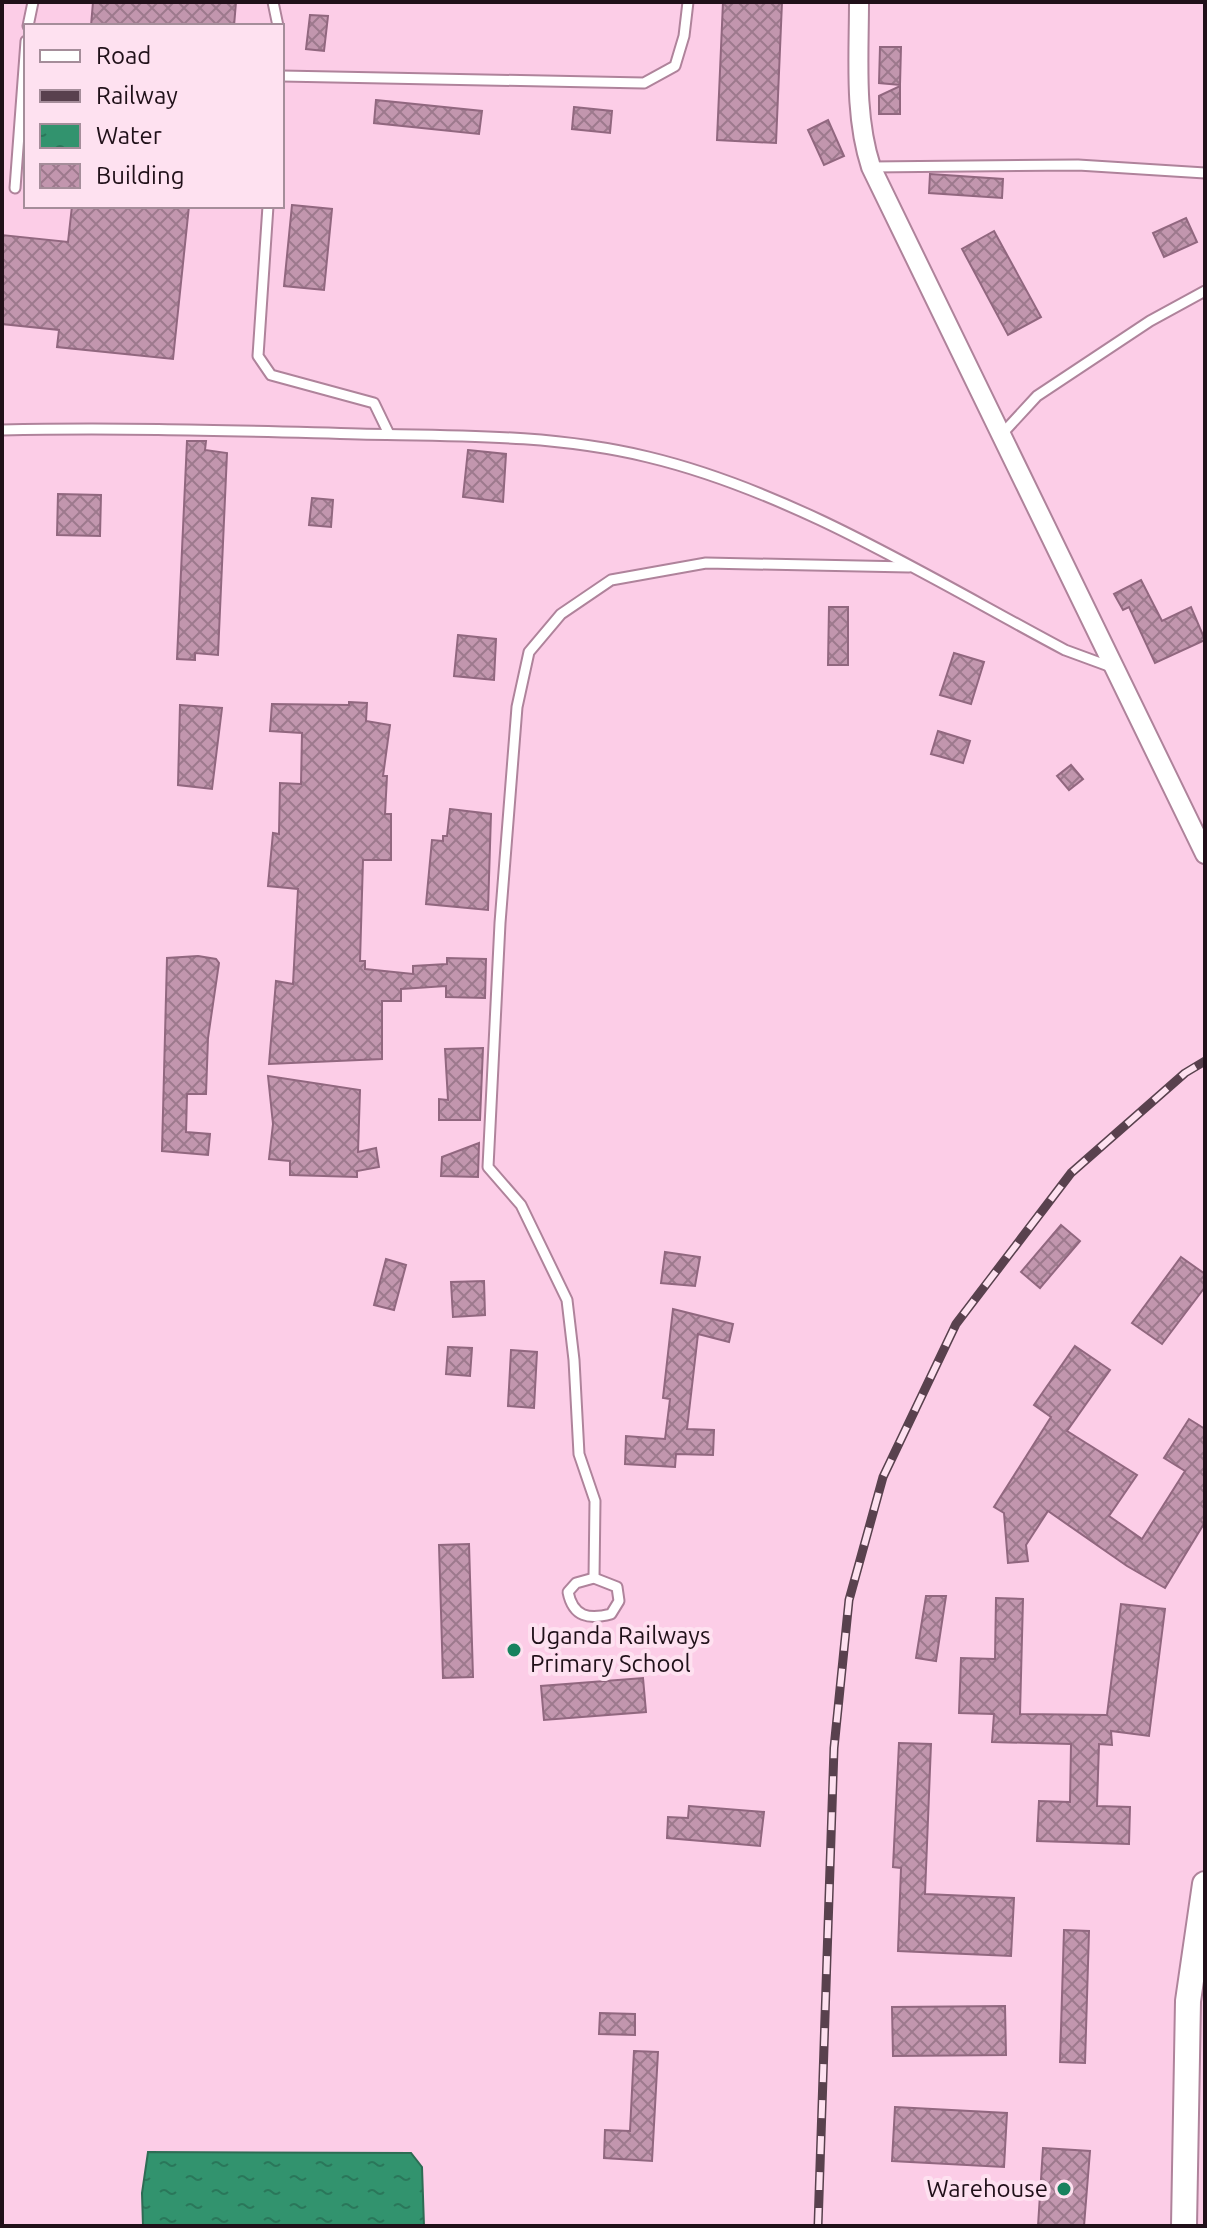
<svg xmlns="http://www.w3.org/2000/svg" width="1207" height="2228" font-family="Ubuntu,sans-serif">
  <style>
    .water { fill: url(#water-ripples); stroke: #2d6c54; stroke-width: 2 }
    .building { fill: url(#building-cross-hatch); stroke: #91677f; stroke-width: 2 }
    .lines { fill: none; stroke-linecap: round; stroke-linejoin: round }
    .service-casing { stroke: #af839b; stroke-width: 13 }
    .minor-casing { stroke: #af839b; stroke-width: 22 }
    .tertiary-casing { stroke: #af839b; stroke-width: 28 }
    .service { stroke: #fff; stroke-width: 9 }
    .minor { stroke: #fff; stroke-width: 18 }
    .tertiary { stroke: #fff; stroke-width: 24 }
    .rail-casing { stroke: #59414e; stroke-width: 9 }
    .rail { stroke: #fee1f0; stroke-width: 6; stroke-dasharray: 18; stroke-linecap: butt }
    .poi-dot { fill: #17825e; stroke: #fee1f0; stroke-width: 3 }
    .labels { text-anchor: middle; stroke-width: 8; stroke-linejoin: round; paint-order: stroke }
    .poi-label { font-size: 24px; fill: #201019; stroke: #fee1f0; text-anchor: start }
  </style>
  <defs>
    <pattern id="water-ripples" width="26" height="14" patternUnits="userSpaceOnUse" patternTransform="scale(2)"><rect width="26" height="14" fill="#32936e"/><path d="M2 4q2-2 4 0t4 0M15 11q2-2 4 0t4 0" fill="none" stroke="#2a775a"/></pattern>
    <pattern id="building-cross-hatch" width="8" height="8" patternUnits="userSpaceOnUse" patternTransform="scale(2)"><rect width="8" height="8" fill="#c296ae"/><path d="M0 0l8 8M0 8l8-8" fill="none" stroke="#9d798d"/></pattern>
  </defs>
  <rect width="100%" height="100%" fill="#fccde7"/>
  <path class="water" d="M148,2152L411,2153L422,2167L424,2226H143L142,2193Z"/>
  <g class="building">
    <path d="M93,2H236L234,26H91Z"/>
    <path d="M723,2H782L776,143L717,140Z"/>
    <path d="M310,15L328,16L324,51L306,49Z"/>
    <path d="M880,47H901L900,85L879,83Z"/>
    <path d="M900,86V114H879V96Z"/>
    <path d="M376,100L482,111L479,134L374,123Z"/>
    <path d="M574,107L612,111L610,133L572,129Z"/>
    <path d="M828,120L844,156L824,165L808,130Z"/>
    <path d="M930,174L1003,179L1002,198L929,193Z"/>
    <path d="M292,205L332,209L324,290L284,286Z"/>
    <path d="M72,206H189L173,359L57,347L59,330L2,324V235L68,242Z"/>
    <path d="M1186,218L1197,242L1164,257L1153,233Z"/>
    <path d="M994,231L1041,317L1008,335L962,249Z"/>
    <path d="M187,441H206L205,450L227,453L218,655L195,653V660L177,659Z"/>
    <path d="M468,450L506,454L503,502L463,497Z"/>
    <path d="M58,494L101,495L100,536L57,535Z"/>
    <path d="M312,498L333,500L331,527L309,525Z"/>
    <path d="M1141,580L1162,621L1191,607L1205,640L1155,663L1129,607L1123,610L1114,594Z"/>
    <path d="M829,607H848V665H828Z"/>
    <path d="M458,635L496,639L494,680L454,676Z"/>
    <path d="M954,653L984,662L971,704L940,695Z"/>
    <path d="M349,702L367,703L366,721L390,725L383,776H387L385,814H391V860H363L360,961H365V969L413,974V966L447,964V958L486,959L485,998L446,997V986L401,989V1001H382V1059L269,1064L276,981L293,984L298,889L268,886L273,833L279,834L280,783L301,784L302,733L270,731L272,704L349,705Z"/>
    <path d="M180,705L222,708L212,789L178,785Z"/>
    <path d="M938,731L970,741L963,763L931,754Z"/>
    <path d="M1071,765L1083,779L1069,790L1057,776Z"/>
    <path d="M450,809L491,814L488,910L426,904L432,840L443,841V836H447Z"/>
    <path d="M198,956L216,959L219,963L208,1038L206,1094H187L186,1132L210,1134L208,1155L162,1151L167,958Z"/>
    <path d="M483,1048L480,1120H439V1099L448,1100L445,1049Z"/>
    <path d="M268,1076L360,1090L358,1152L376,1148L379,1167L357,1171V1177L290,1175V1161L269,1159L273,1124Z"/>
    <path d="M479,1143L478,1177L441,1176L442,1157Z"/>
    <path d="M1061,1225L1080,1241L1040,1288L1021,1272Z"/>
    <path d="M665,1252L700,1257L695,1286L661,1283Z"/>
    <path d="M1181,1257L1205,1274V1287L1162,1344L1132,1323Z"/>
    <path d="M386,1259L406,1265L394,1310L374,1305Z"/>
    <path d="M484,1281L485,1315L453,1317L451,1282Z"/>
    <path d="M673,1309L733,1324L729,1342L698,1334L687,1429L714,1430L713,1455L676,1454L675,1467L625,1464L626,1436L665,1439L670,1399L663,1398Z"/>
    <path d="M1075,1346L1110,1370L1067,1431L1137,1475L1109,1516L1142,1539L1185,1471L1164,1458L1189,1419L1205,1429V1522L1165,1588L1127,1566L1048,1511L1026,1545L1028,1561L1008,1563L1004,1513L994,1507L1051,1417L1034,1405Z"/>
    <path d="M448,1347L472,1348L470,1376L446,1374Z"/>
    <path d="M511,1350L537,1352L534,1408L508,1406Z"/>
    <path d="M469,1544L473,1677L443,1678L439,1545Z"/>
    <path d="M926,1596H946L936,1661L916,1658Z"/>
    <path d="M996,1598L1023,1599L1020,1714L1107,1715L1121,1604L1165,1609L1149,1736L1111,1731L1112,1745L1099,1744L1097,1806L1130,1807L1129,1844L1037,1841L1039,1801L1070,1802L1071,1744L992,1742L994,1714L959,1713L961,1658L995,1659Z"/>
    <path d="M643,1678L646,1712L544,1720L541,1686Z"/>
    <path d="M899,1743L931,1744L925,1894L1014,1898L1011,1956L898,1951L901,1868L893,1867Z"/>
    <path d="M689,1806L764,1812L760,1846L667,1838L668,1817L688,1818Z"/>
    <path d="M1064,1930L1089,1931L1085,2063L1060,2062Z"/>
    <path d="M1005,2006L1006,2055L893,2056L892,2007Z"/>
    <path d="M600,2013L635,2014V2035L599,2034Z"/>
    <path d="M634,2051L658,2052L652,2161L604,2158L605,2130L630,2131Z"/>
    <path d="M895,2107L1007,2113L1004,2167L892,2161Z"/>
    <path d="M1043,2148L1090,2151L1084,2226H1038Z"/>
  </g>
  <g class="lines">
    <g class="service-casing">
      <g id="service">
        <path d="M273,2L278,26"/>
        <path d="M28,26L33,2"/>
        <path d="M282,76L644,83L675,66L684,36L688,2"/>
        <path d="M871,167L1078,165L1205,173"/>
        <path d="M15,188L26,41"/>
        <path d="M268,206L258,356L271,375L374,403L389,434"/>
        <path d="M2,430C121,427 240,431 359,434C457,436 552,434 648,457C794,492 933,580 1065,650L1114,668"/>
        <path d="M1001,435L1037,396L1150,321L1205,291"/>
        <path d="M594,1578L595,1501L579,1454L574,1360L567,1300L521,1205L488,1167L500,923L517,707L529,652L561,614L611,580L706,563L909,567"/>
        <path d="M594,1578L617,1587L619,1601L611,1614C589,1620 573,1617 568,1592L576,1583Z"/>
      </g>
    </g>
    <g class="minor-casing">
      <path id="minor" d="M859,2C859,57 854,115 871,167L1205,854"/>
    </g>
    <g class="tertiary-casing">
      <path id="tertiary" d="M1184,2226L1188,2001L1205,1884"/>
    </g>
    <use href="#service" class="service"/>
    <use href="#minor" class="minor"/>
    <use href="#tertiary" class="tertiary"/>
    <g class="rail-casing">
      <path id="rail" d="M818,2226L834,1748L849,1600L883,1477L956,1324L1071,1173L1185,1073L1205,1061"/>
    </g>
    <use href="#rail" class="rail"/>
  </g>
  <g class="poi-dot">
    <circle cx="514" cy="1650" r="8"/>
    <circle cx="1064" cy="2189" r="8"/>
  </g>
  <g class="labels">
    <g class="poi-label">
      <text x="530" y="1644">Uganda Railways<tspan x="530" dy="28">Primary School</tspan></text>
      <text x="1048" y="2197" text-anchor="end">Warehouse</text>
    </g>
  </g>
  <rect width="1207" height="2228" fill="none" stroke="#201019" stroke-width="8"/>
  <rect x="24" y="24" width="260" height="184" fill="#fee1f0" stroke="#a58d9a" stroke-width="2"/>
  <rect x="40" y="50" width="40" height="12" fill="#ffffff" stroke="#a58d9a" stroke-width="2"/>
  <text x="96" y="64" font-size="24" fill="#201019">Road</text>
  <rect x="40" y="90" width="40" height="12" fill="#59414e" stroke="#a58d9a" stroke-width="2"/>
  <text x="96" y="104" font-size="24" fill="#201019">Railway</text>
  <rect x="40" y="124" width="40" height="24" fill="url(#water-ripples)" stroke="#a58d9a" stroke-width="2"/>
  <text x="96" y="144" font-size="24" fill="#201019">Water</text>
  <rect x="40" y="164" width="40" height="24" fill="url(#building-cross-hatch)" stroke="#a58d9a" stroke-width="2"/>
  <text x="96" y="184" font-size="24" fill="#201019">Building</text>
</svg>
